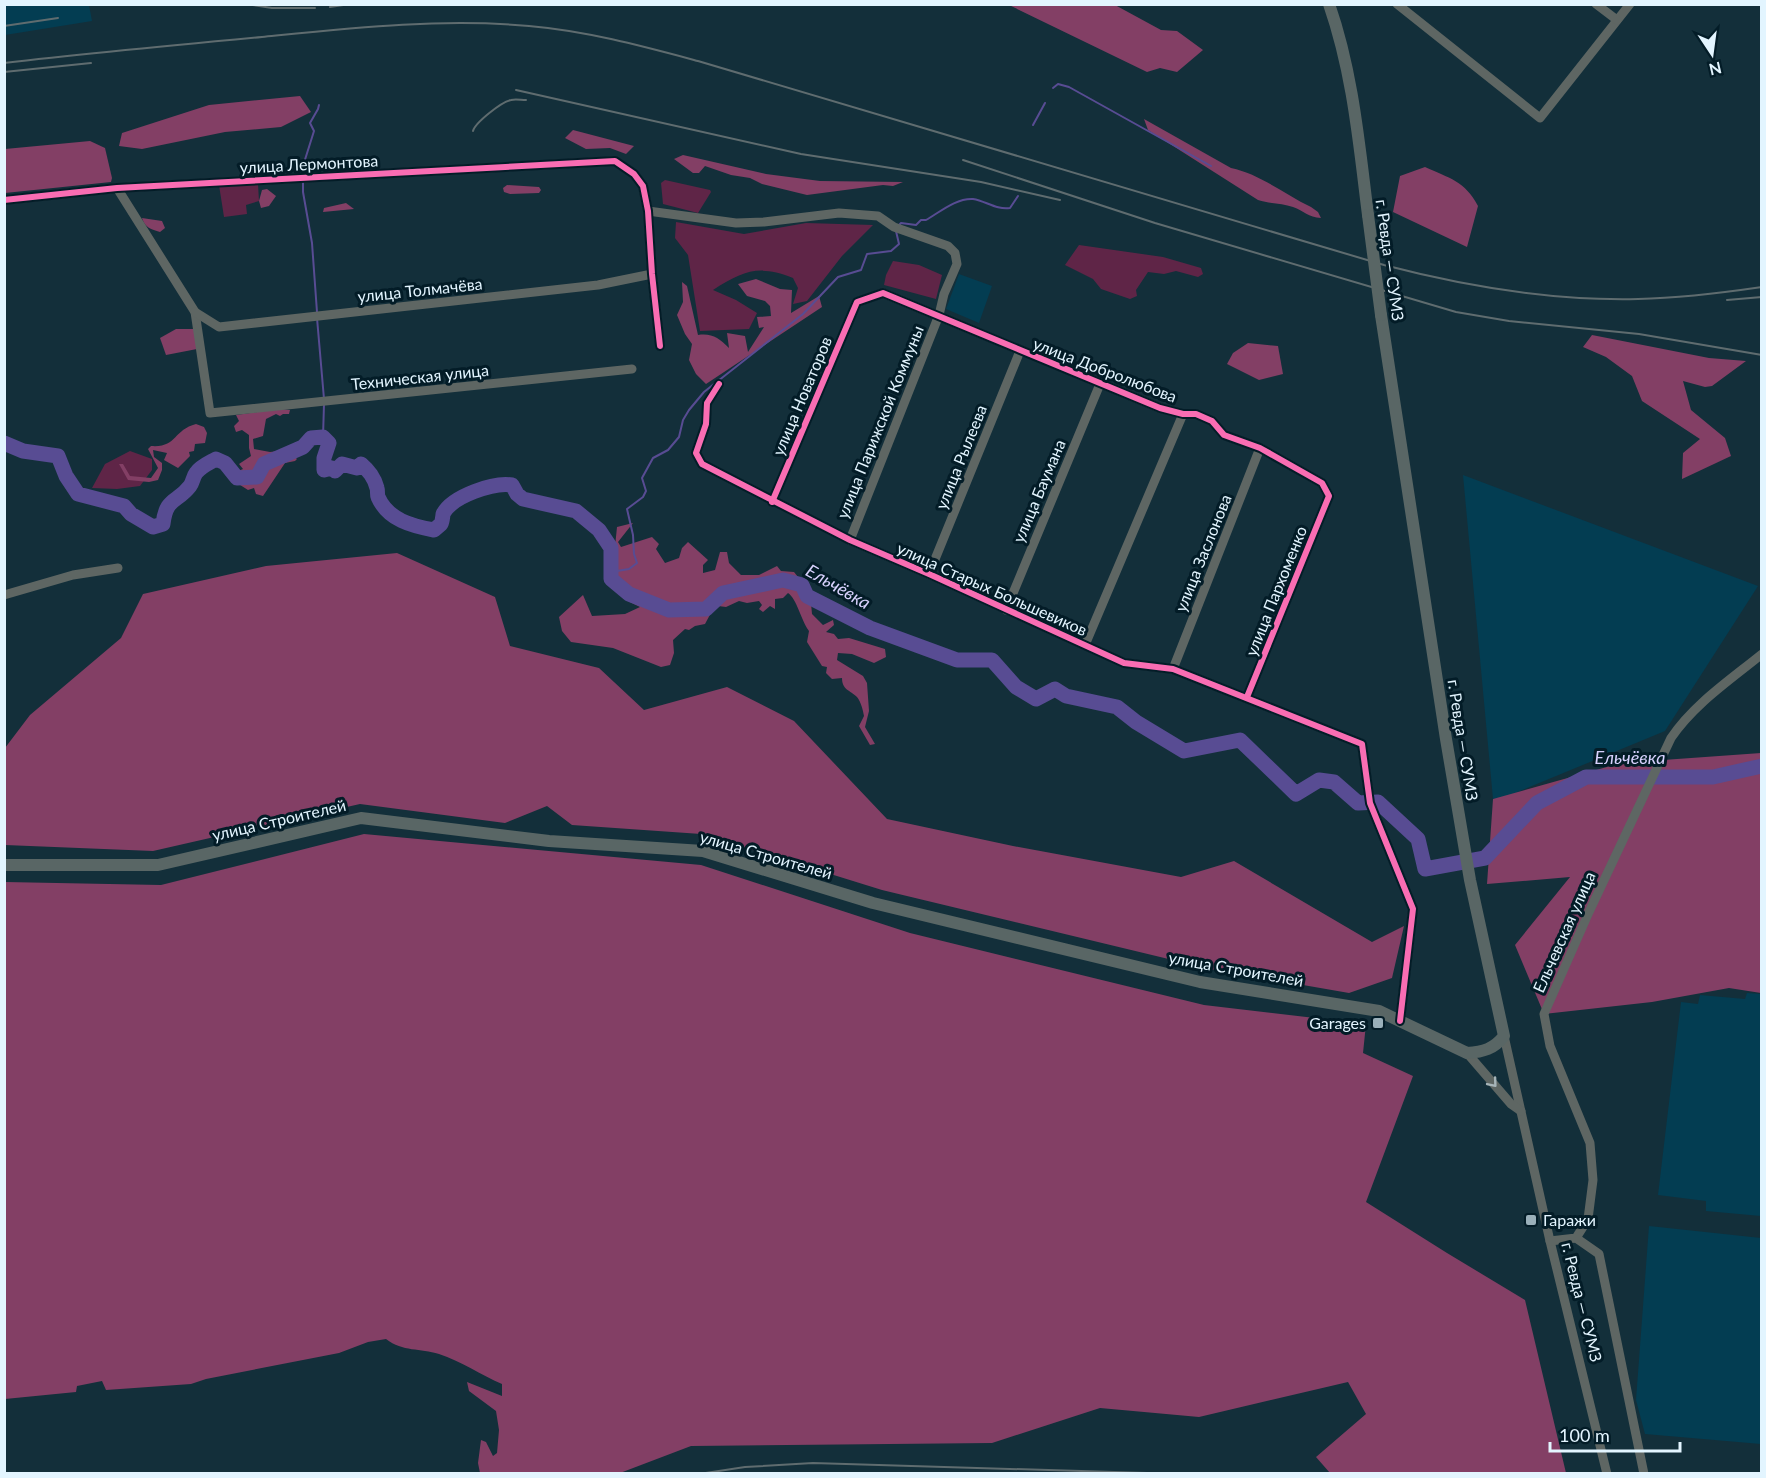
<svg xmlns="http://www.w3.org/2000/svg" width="1766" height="1478" font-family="Lato,sans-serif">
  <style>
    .built { fill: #033d52 }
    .green { fill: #5f2547 }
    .forest { fill: #833f65 }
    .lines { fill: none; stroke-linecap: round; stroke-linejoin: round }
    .stream { stroke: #584c93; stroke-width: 2 }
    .river { stroke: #584c93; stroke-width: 15 }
    .minor { stroke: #5e6663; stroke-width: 9 }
    .major { stroke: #596665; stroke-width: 12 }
    .rail { stroke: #5f6c6f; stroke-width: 2 }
    .major-bridge { stroke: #596665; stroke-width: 12 }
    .cycleway-casing { stroke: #031c27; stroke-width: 10 }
    .cycleway { stroke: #f96db3; stroke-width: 6 }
    .oneway { stroke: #a7b5b9 }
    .poi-dot { fill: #9ab0ba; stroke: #031c27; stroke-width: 2 }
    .labels { text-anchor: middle; stroke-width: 6; stroke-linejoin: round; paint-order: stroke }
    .street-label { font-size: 16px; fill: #e3f5ff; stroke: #031c27 }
    .poi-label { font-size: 16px; fill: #e3f5ff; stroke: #031c27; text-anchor: end }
    .water-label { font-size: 18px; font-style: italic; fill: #d7d1fd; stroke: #031c27 }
  </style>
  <rect width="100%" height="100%" fill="#132f3a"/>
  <g class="built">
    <path d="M5,4L89,5L92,21L5,35Z"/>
    <path d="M959,274L992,286L979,323L946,309Z"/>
    <path d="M1463,475L1758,586L1665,731L1503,798L1493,799Z"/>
    <path d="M1747,993L1761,994V1216L1706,1211V1201L1658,1195L1681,1002L1698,1004L1700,995L1745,999Z"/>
    <path d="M1649,1226L1761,1238V1444L1645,1434L1636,1400Z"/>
  </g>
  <g class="green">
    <path d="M665,180L710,190L711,192L698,213L663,204L661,183Z"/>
    <path d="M258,184L259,201L246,205L247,214L224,217L219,185Z"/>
    <path d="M676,222L744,234L806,223L873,225L842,256L807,301L793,304L798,288L793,278C759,264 743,271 713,290L736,300L757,313L749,329L700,331L688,255L675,238Z"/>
    <path d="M1079,245L1163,257L1201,268L1203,274L1198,277L1176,271L1164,274L1148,272L1136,290L1137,296L1130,299L1101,289L1093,279L1065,265Z"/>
    <path d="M893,261L919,265L942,275L936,299L884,285L886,275Z"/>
    <path d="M130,451L152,459V470L140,486L117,489L92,488L105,464Z"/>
  </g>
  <g class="forest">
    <path d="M1009,5H1115L1161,30L1177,31L1203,50L1177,72L1160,68L1147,72Z"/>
    <path d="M300,96L311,112L281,127L225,132L142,149L119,146L122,133L209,105Z"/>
    <path d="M1144,119L1231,168C1260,174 1284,194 1311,207L1318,212L1321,218C1308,217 1304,211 1293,207C1282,203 1270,204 1258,200L1148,130Z"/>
    <path d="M573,130L634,146L626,154L610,148L586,149L565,138Z"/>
    <path d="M90,141L105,148L112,178L111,182L5,193V149Z"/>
    <path d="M683,155L766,174L820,181L903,182L893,186L883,185L807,195L762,184L750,178L731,175L705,166L699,173H693L674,159Z"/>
    <path d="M1425,167C1449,178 1465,181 1478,206L1467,247L1393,212L1400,176Z"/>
    <path d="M507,185L539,187L541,190L539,193L510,194L504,192L503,188Z"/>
    <path d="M267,189L276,196L269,206L261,208L259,201L262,190Z"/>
    <path d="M346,203L354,209L323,212L324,208Z"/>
    <path d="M142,218L162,221L165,228L160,232C151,229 145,228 142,218Z"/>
    <path d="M756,279L780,289L792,290L791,313L819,296L822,307L706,384L696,374L689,360L692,344L685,334L677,315L683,302L682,282L687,286L698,335C712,333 719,338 729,348L727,333L745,336L748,352L764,327L759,328L757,317L771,316L770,306L765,301L747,296L738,284Z"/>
    <path d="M176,329H196L197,349L166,355L160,338Z"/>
    <path d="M1592,335L1709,358L1746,361L1712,386L1705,387L1683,381L1691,410L1725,438L1731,456L1682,479L1683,453L1700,439L1642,401L1632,376L1606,357L1583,347Z"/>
    <path d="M1248,343L1278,346L1283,374L1259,380L1227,364L1233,353Z"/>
    <path d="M280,409L290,410L289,414H283L280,416L276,414L266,419L263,436L253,439L254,449L270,452L288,450L291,455L288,458L294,456L297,459L295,461L285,463L263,496L256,494L254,488L248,490L237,483L234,478L236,472L243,469L239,464L251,456L249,448V435L242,430L236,432L234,426L239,421L236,415Z"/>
    <path d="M196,424L204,427L207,433L205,443L195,444L194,451L189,452L190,456L178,468L164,460L167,453L153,450L154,457L162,463V470L158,480L149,482L128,480L119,464H123L130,476L151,478L158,468L148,449L151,446C177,448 173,430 196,424Z"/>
    <path d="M633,523L618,542L621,547L652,537L659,544L656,549L665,563L679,558L682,548L688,542L708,560L703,565V573L715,570L720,552H727L729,563L741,575H759L777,566L781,571L794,572L810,592L812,614L823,625L833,620L834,625L826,632L834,634L838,639L849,638L885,649L886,657L874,663L852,654L838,653L837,660L863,676L867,683L869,711L865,727L875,744L870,745L859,726L864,716C863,710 861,702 857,697C850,690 842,690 842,678L832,679L826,673L827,667L822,666L807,642L809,631C801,620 797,599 788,593L783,598L775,599V609L770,606L763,612L759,609L762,605L759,601L747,603L739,601L726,607L718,606L713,609L705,624L695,626L689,630L685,629L673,640L674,653L670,665L661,667L613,648L571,642L562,631L559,617L583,595L592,616L625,614L640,607L628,601L611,586L617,527Z"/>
    <path d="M397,553L495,597L510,646L599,668L644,710L727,687L794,721L887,819L1013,846L1181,877L1234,861L1372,942L1404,926L1392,978L1349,993L1210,969L882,890L701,834L572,825L547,806L505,823L360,804L153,851L5,845V748L30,715L121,638L143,594L266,566Z"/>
    <path d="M1761,753V993L1729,988L1652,1002L1544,1014L1515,945L1570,877L1487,884L1493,799L1621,763Z"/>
    <path d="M364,834L701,865L910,933L1204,1005L1366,1024L1363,1053L1413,1076L1366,1202L1447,1253L1525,1300L1566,1473H1330L1316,1457L1366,1414L1348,1382L1199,1417L1100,1408L992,1443L691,1446L620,1473H480L478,1463L481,1440L486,1442L493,1456L497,1453L499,1430L496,1411L469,1391L467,1382L502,1396V1384C481,1375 461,1361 439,1354C420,1348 403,1352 386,1339L368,1342L339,1353L206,1379L191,1384L106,1390L102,1381L77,1386L76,1392L5,1399V882L161,885Z"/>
  </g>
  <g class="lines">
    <g class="stream">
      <path d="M1053,88L1058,84L1069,87L1211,166"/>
      <path d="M1033,125L1045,103"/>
      <path d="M303,175V166L314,131L310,123L318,109L319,105"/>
      <path d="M303,181V192L312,243L317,312"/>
      <path d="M900,224L901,223L916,225L921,220H926C940,212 956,198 973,199C986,201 996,210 1010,208L1018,196"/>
      <path d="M317,318L324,399"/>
      <path d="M718,381L803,314L838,277L861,270L867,254L891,251L899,244L896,231"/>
      <path d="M323,437L324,404"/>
      <path d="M611,572L629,569L637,563L634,554L633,535L627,509L643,497L646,491L642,478L653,458L668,450L679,437L683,420L689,410L704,392L714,384"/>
    </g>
    <path class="river" d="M4,443L23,451L58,456L66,476L78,494L124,506L131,514L153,527L163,524C166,497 177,503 190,486C193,482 193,477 196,473C201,466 209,463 216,459L225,463L237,478L257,477L264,464L303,447L311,438L323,437L329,443L324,458V470L332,468L335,471L342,464L357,468L361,464C369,471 374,477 377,488C378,491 377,495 378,497C388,520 412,526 434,530L441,524C442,523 443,515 443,514C452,496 494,482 512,485L517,494L523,499L576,511L599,530L611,548V579L629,594L669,610L706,609L723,593L783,580L802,585L807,596L870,628L957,660H992L1016,687L1036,699L1055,689L1066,696L1117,707L1136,722L1184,751L1240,740L1296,794L1319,780L1334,782L1358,803L1378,802L1418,839L1425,869L1485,858L1537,803L1586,777H1713L1762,766"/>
    <g class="minor">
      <path d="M1397,4L1540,118L1630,4"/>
      <path d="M1596,4L1617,20"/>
      <path d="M117,188L195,312L210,413L632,369"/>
      <path d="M4,200L117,188L615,161L634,174L643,186L648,211L652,274L660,346"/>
      <path d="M648,211L736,223L764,222L839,213L878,216L894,227L948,246L955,253L957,264L944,294L939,315L850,540"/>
      <path d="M195,312L219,327L598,285L652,274"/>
      <path d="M719,384L707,403L706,424L696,453L702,464L850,540L929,574L1124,663L1173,669L1362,744L1370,803L1413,909L1400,1021"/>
      <path d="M772,502L857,302L883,293L1160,408L1183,414H1196L1212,421L1224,435L1260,448L1322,483L1329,496L1247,697"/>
      <path d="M929,574L1020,351"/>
      <path d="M4,595L73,575L118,568"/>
      <path d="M1006,610L1100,384"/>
      <path d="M1085,645L1183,414"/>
      <path d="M1173,669L1260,448"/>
      <path d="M1504,1036L1550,1241L1607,1474"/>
      <path d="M1467,1053L1511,1104L1521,1111"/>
      <path d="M1576,1238L1599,1254L1644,1474"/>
      <path d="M1550,1241L1576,1238L1588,1219L1593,1180L1590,1143L1550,1046L1544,1014L1589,912L1671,738C1694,704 1730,680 1762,654"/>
    </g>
    <g class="major">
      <path d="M1329,4C1353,73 1359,144 1368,215"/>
      <path d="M4,865H158L361,818L549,841L703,851L873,903L1200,982L1379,1011L1467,1053C1483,1052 1494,1049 1504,1036L1470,880L1446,739L1381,315"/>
    </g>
    <g class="rail">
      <path d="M246,4L272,8H315"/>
      <path d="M330,7L350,4"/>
      <path d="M4,26L58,18"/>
      <path d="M4,63C90,53 176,45 262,37C351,28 440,18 529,26C587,31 642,46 698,61L1384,265C1468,287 1552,301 1638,299C1679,298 1721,293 1762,287"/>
      <path d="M4,72L91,63"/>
      <path d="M516,90L801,154L981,182L1060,200"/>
      <path d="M473,131C475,123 501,102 511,100C515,99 521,100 526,100"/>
      <path d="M963,160L1155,223L1456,312L1509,321L1639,334L1762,355"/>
      <path d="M1727,300L1762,297"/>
      <path d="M699,1474L745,1467L813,1463L1180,1474"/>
    </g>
    <path class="major-bridge" d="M1368,215L1381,315"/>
    <g class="cycleway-casing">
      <g id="cycleway">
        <path d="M4,200L117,188L615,161L634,174L643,186L648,211L652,274L660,346"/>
        <path d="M719,384L707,403L706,424L696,453L702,464L850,540L929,574L1124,663L1173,669L1362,744L1370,803L1413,909L1400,1021"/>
        <path d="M772,502L857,302L883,293L1160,408L1183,414H1196L1212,421L1224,435L1260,448L1322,483L1329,496L1247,697"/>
      </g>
    </g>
    <use href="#cycleway" class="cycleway"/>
  </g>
  <defs><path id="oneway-chevron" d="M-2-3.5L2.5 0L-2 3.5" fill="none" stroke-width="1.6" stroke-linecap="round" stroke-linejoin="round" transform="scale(1.5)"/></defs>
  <use class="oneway" href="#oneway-chevron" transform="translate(1493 1083) rotate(50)"/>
  <g class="poi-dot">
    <rect x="1372" y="1017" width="12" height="12" rx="3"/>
    <rect x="1525" y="1214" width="12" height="12" rx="3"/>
  </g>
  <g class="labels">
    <g class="street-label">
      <text transform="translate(309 164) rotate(-3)" y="6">улица Лермонтова</text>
      <text transform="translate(1390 260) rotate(82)" y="6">г. Ревда — СУМЗ</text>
      <text transform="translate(420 290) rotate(-6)" y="6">улица Толмачёва</text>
      <text transform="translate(1105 370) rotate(21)" y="6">улица Добролюбова</text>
      <text transform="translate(420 377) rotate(-6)" y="6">Техническая улица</text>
      <text transform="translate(802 396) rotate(-67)" y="6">улица Новаторов</text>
      <text transform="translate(880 422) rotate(-68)" y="6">улица Парижской Коммуны</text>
      <text transform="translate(961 457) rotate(-68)" y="6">улица Рылеева</text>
      <text transform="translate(1039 491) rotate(-67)" y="6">улица Баумана</text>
      <text transform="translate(1203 553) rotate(-68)" y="6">улица Заслонова</text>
      <text transform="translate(992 589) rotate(24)" y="6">улица Старых Большевиков</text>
      <text transform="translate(1276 591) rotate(-68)" y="6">улица Пархоменко</text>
      <text transform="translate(1463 740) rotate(81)" y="6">г. Ревда — СУМЗ</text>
      <text transform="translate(279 820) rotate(-13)" y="6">улица Строителей</text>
      <text transform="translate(766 855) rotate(16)" y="6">улица Строителей</text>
      <text transform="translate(1564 932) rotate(-66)" y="6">Ельчевская улица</text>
      <text transform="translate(1236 969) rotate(10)" y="6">улица Строителей</text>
      <text transform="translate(1582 1302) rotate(76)" y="6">г. Ревда — СУМЗ</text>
    </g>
    <g class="poi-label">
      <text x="1366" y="1029">Garages</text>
      <text x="1543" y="1226" text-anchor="start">Гаражи</text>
    </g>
    <g class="water-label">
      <text transform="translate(838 587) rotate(30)" y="6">Ельчёвка</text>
      <text x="1630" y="764">Ельчёвка</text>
    </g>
  </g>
  <rect width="1766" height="1478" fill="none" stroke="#e3f5ff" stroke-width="12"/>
  <g transform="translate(1712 54) rotate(167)" stroke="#031c27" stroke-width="4.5" paint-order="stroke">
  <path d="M0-4.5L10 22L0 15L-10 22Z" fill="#e3f5ff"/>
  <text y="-9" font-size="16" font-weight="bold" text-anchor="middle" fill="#e3f5ff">N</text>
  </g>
  <path d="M1550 1442v9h130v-9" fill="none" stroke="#e3f5ff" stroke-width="3"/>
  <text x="1559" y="1442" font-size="18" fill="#e3f5ff" stroke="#031c27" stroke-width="4.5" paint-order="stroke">100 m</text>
</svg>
